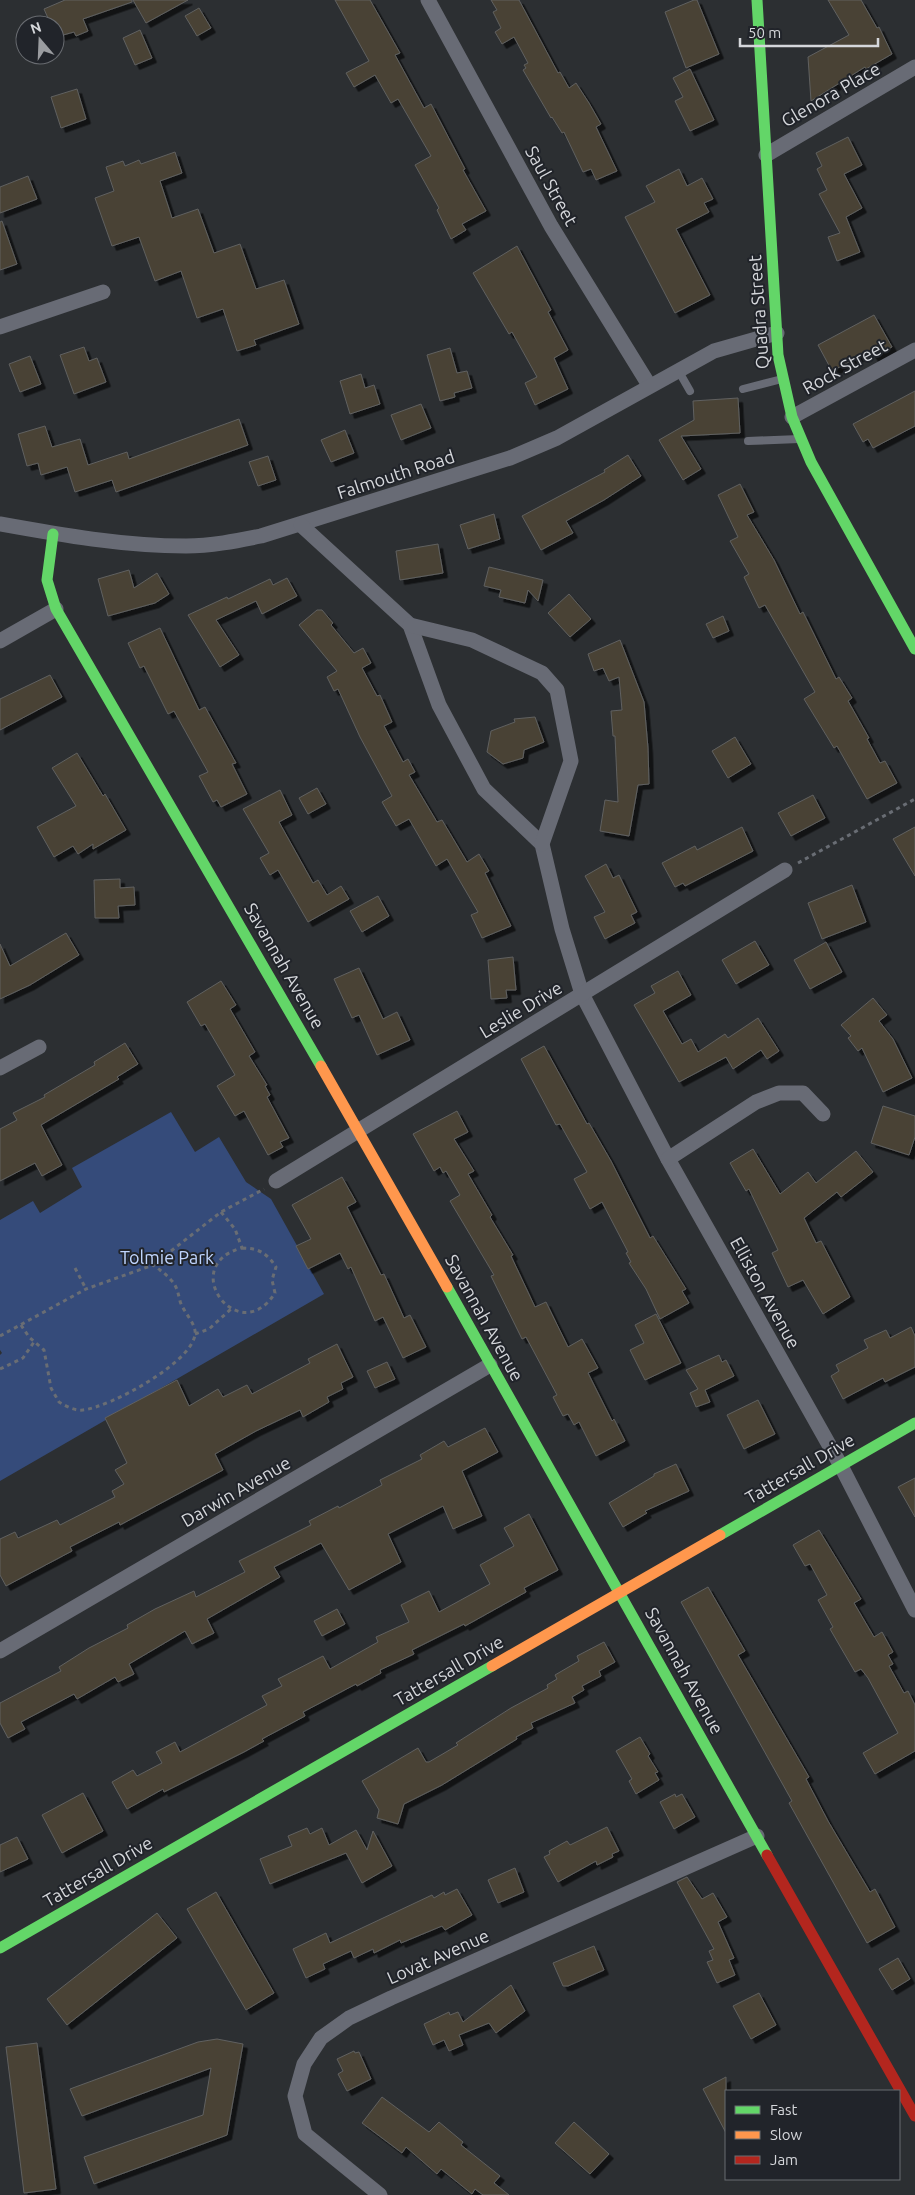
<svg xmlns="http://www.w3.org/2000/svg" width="915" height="2195" font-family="Ubuntu,sans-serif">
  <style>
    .green { fill: #354b7a }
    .building { fill: #484335; stroke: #606060; filter: url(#shadow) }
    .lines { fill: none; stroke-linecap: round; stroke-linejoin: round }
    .path { stroke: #696d74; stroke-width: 3; stroke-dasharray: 4 4; stroke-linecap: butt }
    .lane { stroke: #686b75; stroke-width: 8 }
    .street { stroke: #686b75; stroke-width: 15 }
    .fast { stroke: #63d668; stroke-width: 11 }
    .slow { stroke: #ff974d; stroke-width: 11 }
    .jam { stroke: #b3261e; stroke-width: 11 }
    .labels { text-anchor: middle; stroke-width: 4; stroke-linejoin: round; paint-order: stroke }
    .street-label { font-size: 18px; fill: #d5d7db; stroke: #21242a }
    .park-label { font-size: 18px; fill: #c0d5fe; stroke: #21242a }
  </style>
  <defs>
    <filter id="shadow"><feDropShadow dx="4.5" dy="4.5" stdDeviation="0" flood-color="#0009"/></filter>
  </defs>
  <rect width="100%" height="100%" fill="#2c2f32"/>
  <path class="green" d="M171,1112L195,1152L219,1137L246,1182L271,1199L324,1294L0,1481V1355L2,1353L0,1350V1220L33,1201L40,1213L82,1187L72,1168Z"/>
  <g class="building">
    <path d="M65,0H132V2L83,19L88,31L76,36L74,32L56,37L55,25H51L44,9Z"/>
    <path d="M133,0H188L146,23Z"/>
    <path d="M335,0H370L400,53L395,55L424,108L431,104L465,169L463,170L486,211L462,224L466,230L451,239L437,210L439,208L415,165L431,156L398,99L391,103L375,75L354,87L346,73L369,61Z"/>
    <path d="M491,0H519L558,73L560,72L569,88L576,83L589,103L601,124L596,127L617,171L596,180L591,169L583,172L564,132L562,133L552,117L551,118L523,70L526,68L524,65L528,63L514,37L502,44L495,32L501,28L493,12L497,10Z"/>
    <path d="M694,0H697L719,54L686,68L665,12Z"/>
    <path d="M828,0H861L877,28L879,27L892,54L866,69L865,67L811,101L808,57L849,35Z"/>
    <path d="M199,8L211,28L197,36L185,16Z"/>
    <path d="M140,30L152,58L135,65L123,38Z"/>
    <path d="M690,69L714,120L690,131L675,101L683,97L673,78Z"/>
    <path d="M77,89L86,119L61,128L51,97Z"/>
    <path d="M848,137L862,165L844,174L862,208L846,217L860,252L837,261L828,237L840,233L819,194L827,190L817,169L822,166L816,153Z"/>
    <path d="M175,152L182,173L160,181L172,218L198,209L214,253L240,244L256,289L284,280L299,324L254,340L256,345L237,351L223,309L197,318L181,271L155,281L139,237L112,246L95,198L114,191L106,167L123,161L125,166L139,160L141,164Z"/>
    <path d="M679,169L687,186L702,178L713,199L704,203L709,212L676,229L710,295L675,313L625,217L655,202L646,186Z"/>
    <path d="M28,176L37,199L0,213V187Z"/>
    <path d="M2,221L17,264L0,270V222Z"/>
    <path d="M517,246L551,310L548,312L568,350L554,358L568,389L535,405L525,383L537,377L512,332L509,334L473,273Z"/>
    <path d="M874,315L892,347L874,357L870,351L832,371L818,345Z"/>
    <path d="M84,347L89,361L97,358L106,382L74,394L60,355Z"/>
    <path d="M450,348L457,373L467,371L472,388L454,393L455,397L440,401L427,355Z"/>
    <path d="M30,356L41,384L20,392L9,364Z"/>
    <path d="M361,374L365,388L374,385L380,404L350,414L340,381Z"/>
    <path d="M915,391V426L873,448L868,439L863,442L853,424Z"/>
    <path d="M738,398L740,433L681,436L701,469L683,480L659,440L694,420L693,401Z"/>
    <path d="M421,404L431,428L401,440L391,415Z"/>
    <path d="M239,419L248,445L116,492L112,480L75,492L67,467L41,475L38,463L27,466L18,434L45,426L52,447L80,439L88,465L127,452L129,459Z"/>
    <path d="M345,430L354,453L331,462L321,440Z"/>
    <path d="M628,455L641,476L604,500L566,521L573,533L541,550L522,516L605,472L604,470Z"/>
    <path d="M268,456L276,480L258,486L249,462Z"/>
    <path d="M740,484L754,512L747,515L774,560L800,614L803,612L836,679L839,677L852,698L848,701L869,738L867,739L880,763L885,761L897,783L867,799L837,746L834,748L804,699L815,692L765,605L759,608L744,577L749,574L730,541L738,537L718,495Z"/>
    <path d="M494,514L500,539L468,549L460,525Z"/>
    <path d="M438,544L443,573L400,580L396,551Z"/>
    <path d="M489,567L543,580L538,601L528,590L525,603L499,597L501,590L484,586Z"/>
    <path d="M129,570L134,588L157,573L169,594L155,603L108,616L98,579Z"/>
    <path d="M287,578L297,596L262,614L256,601L216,620L239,655L220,667L188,615L227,597L228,599L270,579L273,585Z"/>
    <path d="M569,594L591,619L570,637L548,613Z"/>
    <path d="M317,610H322L333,623L331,625L354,653L363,648L371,663L362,668L377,696L380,695L392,722L384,726L403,762L408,759L415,772L409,775L437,822L442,820L467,862L479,854L489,871L485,873L511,926L482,938L471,915L478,912L447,859L436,866L409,819L396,826L382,802L392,796L360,737L338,689L334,691L327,677L337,671L299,625Z"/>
    <path d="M723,616L729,631L713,638L706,624Z"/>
    <path d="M160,628L199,710L205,707L236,763L232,764L247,794L221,807L217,800L213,802L199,776L208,772L174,711L168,714L144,666L140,668L128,643Z"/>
    <path d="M620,640L644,702L648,748L649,784L638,785L629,836L600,831L605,800L618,802L615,736H613L611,711L622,710L619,677L609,681L603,668L594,671L588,654Z"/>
    <path d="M50,675L62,697L0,730V699Z"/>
    <path d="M535,717L544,742L524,750L523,758L503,764L487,752L491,731L515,722L514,719Z"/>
    <path d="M735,737L751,764L728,778L712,751Z"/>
    <path d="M77,753L103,796L105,794L126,830L93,849V844L78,854L73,846L54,857L37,827L76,806L52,768Z"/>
    <path d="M317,788L326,804L308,814L299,798Z"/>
    <path d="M280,790L292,815L279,822L313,883L318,880L327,895L341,886L349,899L308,922L278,870L270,875L260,858L269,853L243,809Z"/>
    <path d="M813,795L825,818L791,836L778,813Z"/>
    <path d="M742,827L753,851L685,886L683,883L675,887L662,863L695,846L697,850Z"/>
    <path d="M915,827V876L893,839Z"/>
    <path d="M606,864L613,878L619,875L637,912L631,915L635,923L605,939L594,917L605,912L585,876Z"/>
    <path d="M120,879V888L134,887L135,905L118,906L119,918H95L94,880Z"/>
    <path d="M852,885L866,922L822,939L808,903Z"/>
    <path d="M378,896L389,916L362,932L350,911Z"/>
    <path d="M66,933L79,955L30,985L0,999V944L10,966Z"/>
    <path d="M755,941L769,965L736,984L722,960Z"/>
    <path d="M826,942L842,972L810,989L794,960Z"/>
    <path d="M513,957L516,990H506L507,998L491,999L488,960Z"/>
    <path d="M359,968L383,1019L397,1012L410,1040L377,1055L359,1015L352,1018L334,979Z"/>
    <path d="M678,971L691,995L663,1011L682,1044L691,1039L698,1052L725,1034L728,1038L758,1018L779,1051L767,1059L761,1050L733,1069L726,1057L679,1082L634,1005L655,993L651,986Z"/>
    <path d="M221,981L236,1005L230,1009L255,1052L249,1056L267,1085L265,1086L270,1095L267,1097L289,1138L280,1142L283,1147L268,1155L244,1111L235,1116L217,1086L235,1075L205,1024L201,1026L187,1002Z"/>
    <path d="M873,998L887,1015L879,1021L893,1039L912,1078L883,1092L862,1048L858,1051L848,1038L851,1036L841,1025Z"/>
    <path d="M125,1043L138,1064L117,1077L119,1079L41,1125L62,1165L42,1176L35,1163L0,1181V1129L17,1120L13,1113L45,1097L44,1095L95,1065L94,1062Z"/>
    <path d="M544,1046L587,1124L589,1123L611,1161L650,1238L653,1236L686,1289L682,1291L689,1303L660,1319L646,1289L629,1263L631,1262L626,1253L628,1252L602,1202L590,1209L574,1179L587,1172L560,1124L556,1125L521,1059Z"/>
    <path d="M883,1106L915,1116V1137L909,1155L871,1143Z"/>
    <path d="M457,1111L468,1132L454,1139L474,1171L468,1174L492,1215L490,1217L513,1255L511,1256L535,1307L546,1302L568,1347L582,1339L598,1368L588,1373L612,1421L614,1419L625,1441L596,1456L579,1422L574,1425L568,1414L563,1416L553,1397L557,1395L526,1337L522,1339L491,1276L494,1275L450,1201L460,1195L446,1171L443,1173L440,1167L434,1171L413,1134Z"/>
    <path d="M753,1149L780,1194L808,1172L816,1183L856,1151L873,1172L841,1197L837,1192L804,1218L816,1243L821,1241L850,1297L823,1314L803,1280L788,1287L772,1253L778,1250L749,1189L746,1191L730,1163Z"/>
    <path d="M342,1177L356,1202L347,1207L381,1275L384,1274L404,1318L410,1315L426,1347L403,1358L383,1317L375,1321L351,1267L348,1269L340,1253L308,1269L296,1246L311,1239L292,1205Z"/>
    <path d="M656,1314L681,1363L645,1380L630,1350L644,1343L635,1325Z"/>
    <path d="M911,1327L915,1336V1367L885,1382L883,1378L843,1399L831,1376L839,1371L836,1365L868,1348L864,1340L886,1330L890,1338Z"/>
    <path d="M337,1344L353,1377L341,1383L343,1389L327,1397L329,1402L303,1417L300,1410L256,1431L215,1454L223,1470L120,1525L119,1522L70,1547L72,1551L6,1586L0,1575V1539L15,1532L18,1538L57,1520L60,1525L115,1497L112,1491L124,1484L115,1470L127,1463L105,1418L177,1380L189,1406L218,1389L223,1397L247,1385L252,1394L310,1363L308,1359Z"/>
    <path d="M719,1355L722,1362L726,1360L734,1376L705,1390L710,1402L696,1407L690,1393L698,1389L686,1370Z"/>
    <path d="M387,1362L395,1379L375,1388L367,1371Z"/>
    <path d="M758,1400L775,1434L744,1449L727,1415Z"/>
    <path d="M485,1428L498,1452L462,1471L482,1516L453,1529L443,1506L388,1534L401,1562L349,1590L321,1543L274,1567L280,1577L207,1619L214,1633L192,1644L185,1631L129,1664L134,1674L118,1682L115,1677L77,1699L74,1694L21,1722L25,1729L8,1738L0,1723V1703L61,1671L59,1667L89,1648L128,1628L127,1625L155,1609L194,1591L196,1597L245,1572L239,1561L311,1525L309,1521L338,1506L339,1508L382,1485L380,1480L422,1459L420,1455L444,1441L448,1447Z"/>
    <path d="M676,1464L689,1491L645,1511L647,1513L623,1527L609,1503L654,1476V1474Z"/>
    <path d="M915,1478V1517L898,1487Z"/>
    <path d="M529,1514L558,1570L524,1588L526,1592L465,1626L464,1624L412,1650L414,1654L380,1670L381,1673L357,1686L356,1684L303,1712L305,1716L262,1739L264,1741L244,1752L164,1792L163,1789L127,1809L112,1782L133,1770L137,1776L162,1763L156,1752L175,1742L180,1752L267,1705L262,1696L282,1686L278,1679L323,1656L330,1669L378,1642L376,1637L409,1622L401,1605L429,1591L439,1612L490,1584L480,1565L514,1546L504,1528Z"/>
    <path d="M819,1530L861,1599L854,1603L874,1637L882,1632L893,1652L888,1655L893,1664L889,1666L904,1693L908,1691L915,1705V1751L875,1774L863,1753L898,1733L868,1678L861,1669L855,1672L830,1629L833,1627L818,1600L827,1595L810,1564L805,1566L793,1545Z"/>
    <path d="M708,1587L745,1651L738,1655L809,1777L806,1779L828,1821L870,1892L875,1889L895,1927L867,1943L789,1803L792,1801L681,1602Z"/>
    <path d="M337,1609L345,1624L322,1636L314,1621Z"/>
    <path d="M604,1642L615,1662L599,1671L601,1676L582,1686L584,1690L572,1697L575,1703L531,1723L533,1728L516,1737L517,1739L442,1785L404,1804L398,1824L377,1818L379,1810L362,1781L418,1748L426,1762H429L458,1745L456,1743L511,1708L548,1688L547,1685L557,1679L555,1675L579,1661L577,1656Z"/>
    <path d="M640,1737L650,1754L648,1756L658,1772L655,1773L659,1780L636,1794L629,1781L632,1779L616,1751Z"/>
    <path d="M83,1793L103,1831L62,1853L42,1815Z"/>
    <path d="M675,1794L676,1797L682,1794L695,1817L674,1829L660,1802Z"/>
    <path d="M607,1827L619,1851L612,1854L613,1857L597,1865L596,1861L558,1882L544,1857L550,1854L549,1851L567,1841L570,1845Z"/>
    <path d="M307,1828L310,1834L322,1828L329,1845L356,1830L367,1850L373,1831L392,1866L362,1883L346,1853L270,1884L260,1859L292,1846L288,1836Z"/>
    <path d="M17,1837L28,1859L0,1872V1845Z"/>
    <path d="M515,1868L524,1892L498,1903L488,1880Z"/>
    <path d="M687,1877L702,1899L713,1893L727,1917L718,1922L734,1958L729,1960L735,1975L717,1983L707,1962L713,1960L709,1951L714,1949L677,1882Z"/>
    <path d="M457,1889L472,1915L445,1930L442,1926L401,1943L400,1940L374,1953L373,1949L354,1958L351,1951L323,1964L325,1969L306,1978L293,1949L326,1933L330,1943L432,1895L434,1898L444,1892L445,1895Z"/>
    <path d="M216,1892L274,1993L246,2010L187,1909Z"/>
    <path d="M157,1913L177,1938L67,2025L47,1999Z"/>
    <path d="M594,1946L604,1970L568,1986H563L553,1963Z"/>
    <path d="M898,1958L910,1979L892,1990L879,1969Z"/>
    <path d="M511,1985L525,2011L496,2033L489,2023L459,2035L463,2045L449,2051L444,2040L433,2045L424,2024L449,2012L450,2015L458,2012L463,2022Z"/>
    <path d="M759,1993L776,2025L751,2039L733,2006Z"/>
    <path d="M217,2039L243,2044L227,2135L94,2184L84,2157L203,2115L211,2068L82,2116L70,2089L198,2042Z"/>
    <path d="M37,2043L56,2189L24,2193L6,2047Z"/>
    <path d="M354,2051L355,2053L359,2052L371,2079L347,2091L338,2074L343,2071L337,2059Z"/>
    <path d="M726,2077V2133L703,2089Z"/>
    <path d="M382,2097L429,2132L439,2122L463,2142L461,2145L500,2176L494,2183L509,2195H483L475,2189L472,2194L441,2169L437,2174L406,2147L402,2153L362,2123Z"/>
    <path d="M574,2122L609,2154L590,2174L555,2143Z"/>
  </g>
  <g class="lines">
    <g class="path">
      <path d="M798,863L915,799"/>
      <path d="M221,1212L235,1229L242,1248"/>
      <path d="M242,1248C258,1248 267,1253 276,1267L272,1280L275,1293C239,1350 176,1265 242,1248Z"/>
      <path d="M75,1268L86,1289"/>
      <path d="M21,1325L29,1337L44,1350L51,1388L59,1402C66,1406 74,1411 83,1410C110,1407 190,1364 195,1335C197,1324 183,1312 180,1301C178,1293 177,1286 171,1280C166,1274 160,1270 153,1265"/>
      <path d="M195,1334L209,1329L231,1309"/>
      <path d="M0,1336L86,1289L153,1265L221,1212L264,1189"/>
      <path d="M0,1369L23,1358L34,1342"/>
    </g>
    <g class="lane">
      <path d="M678,370L690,391"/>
      <path d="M743,389L782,379"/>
      <path d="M748,441L799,439"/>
    </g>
    <g class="street">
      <path d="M428,0L551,226L649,385"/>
      <path d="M766,155L915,67"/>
      <path d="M0,327L103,292"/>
      <path d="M792,417L915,350"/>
      <path d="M0,524C61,535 124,546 186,546C211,546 236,541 261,536L510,458L557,438L714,351L777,333"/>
      <path d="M301,525L410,625L439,705L484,789L542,844L562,929L582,994L668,1159L841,1466L915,1610"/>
      <path d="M410,625L472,640L542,673L557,690L571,761L542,844"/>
      <path d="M0,641L56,609"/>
      <path d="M0,1068L39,1047"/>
      <path d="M668,1159L756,1102L779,1093H803L823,1114"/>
      <path d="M276,1181L785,870"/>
      <path d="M0,1651L490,1365"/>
      <path d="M380,2195L305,2134L295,2096L304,2064L321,2038L349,2018L391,1998L757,1836"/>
    </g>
    <g class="fast">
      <path d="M757,0L778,355L792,417L811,462L915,649"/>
      <path d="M53,534L47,580L56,609L321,1066"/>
      <path d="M447,1287L767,1855"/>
      <path d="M720,1535L915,1423"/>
      <path d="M0,1948L492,1666"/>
    </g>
    <g class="slow">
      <path d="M321,1066L447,1287"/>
      <path d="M492,1666L720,1535"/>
    </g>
    <path class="jam" d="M767,1855L915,2116"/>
  </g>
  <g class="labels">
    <g class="street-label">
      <text transform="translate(831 95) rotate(-30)" y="6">Glenora Place</text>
      <text transform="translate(551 186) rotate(61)" y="6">Saul Street</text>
      <text transform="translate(759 312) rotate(-94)" y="6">Quadra Street</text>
      <text transform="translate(845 367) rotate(-29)" y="6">Rock Street</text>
      <text transform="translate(396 475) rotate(-18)" y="6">Falmouth Road</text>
      <text transform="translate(284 966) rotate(60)" y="6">Savannah Avenue</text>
      <text transform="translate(521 1010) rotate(-31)" y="6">Leslie Drive</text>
      <text transform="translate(765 1293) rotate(61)" y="6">Elliston Avenue</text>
      <text transform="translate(484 1318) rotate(61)" y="6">Savannah Avenue</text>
      <text transform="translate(800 1469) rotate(-30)" y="6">Tattersall Drive</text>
      <text transform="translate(236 1492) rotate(-30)" y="6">Darwin Avenue</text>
      <text transform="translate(449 1671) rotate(-30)" y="6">Tattersall Drive</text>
      <text transform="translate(684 1671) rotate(61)" y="6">Savannah Avenue</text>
      <text transform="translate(98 1872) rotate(-30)" y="6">Tattersall Drive</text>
      <text transform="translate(438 1957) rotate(-24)" y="6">Lovat Avenue</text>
    </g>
    <g class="park-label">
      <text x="167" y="1264">Tolmie Park</text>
    </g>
  </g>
  <rect x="725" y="2090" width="175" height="90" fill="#21242a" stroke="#696c71"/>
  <rect x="735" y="2106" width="25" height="8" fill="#63d668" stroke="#696c71"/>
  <text x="770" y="2115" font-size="15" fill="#d5d7db">Fast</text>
  <rect x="735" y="2131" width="25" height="8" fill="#ff974d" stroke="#696c71"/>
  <text x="770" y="2140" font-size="15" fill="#d5d7db">Slow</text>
  <rect x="735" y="2156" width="25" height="8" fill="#b3261e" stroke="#696c71"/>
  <text x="770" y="2165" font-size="15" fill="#d5d7db">Jam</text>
  <g transform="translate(40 40) rotate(341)"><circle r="24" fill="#21242a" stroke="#696c71"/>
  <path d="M0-4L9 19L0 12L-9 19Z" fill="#9a9ca0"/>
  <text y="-8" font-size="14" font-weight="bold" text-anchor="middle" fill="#d5d7db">N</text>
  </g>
  <path d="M740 38v8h138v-8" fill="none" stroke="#d5d7db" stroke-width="2.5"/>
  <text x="748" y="38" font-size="15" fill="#d5d7db" stroke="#21242a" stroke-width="4" paint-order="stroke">50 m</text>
</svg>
